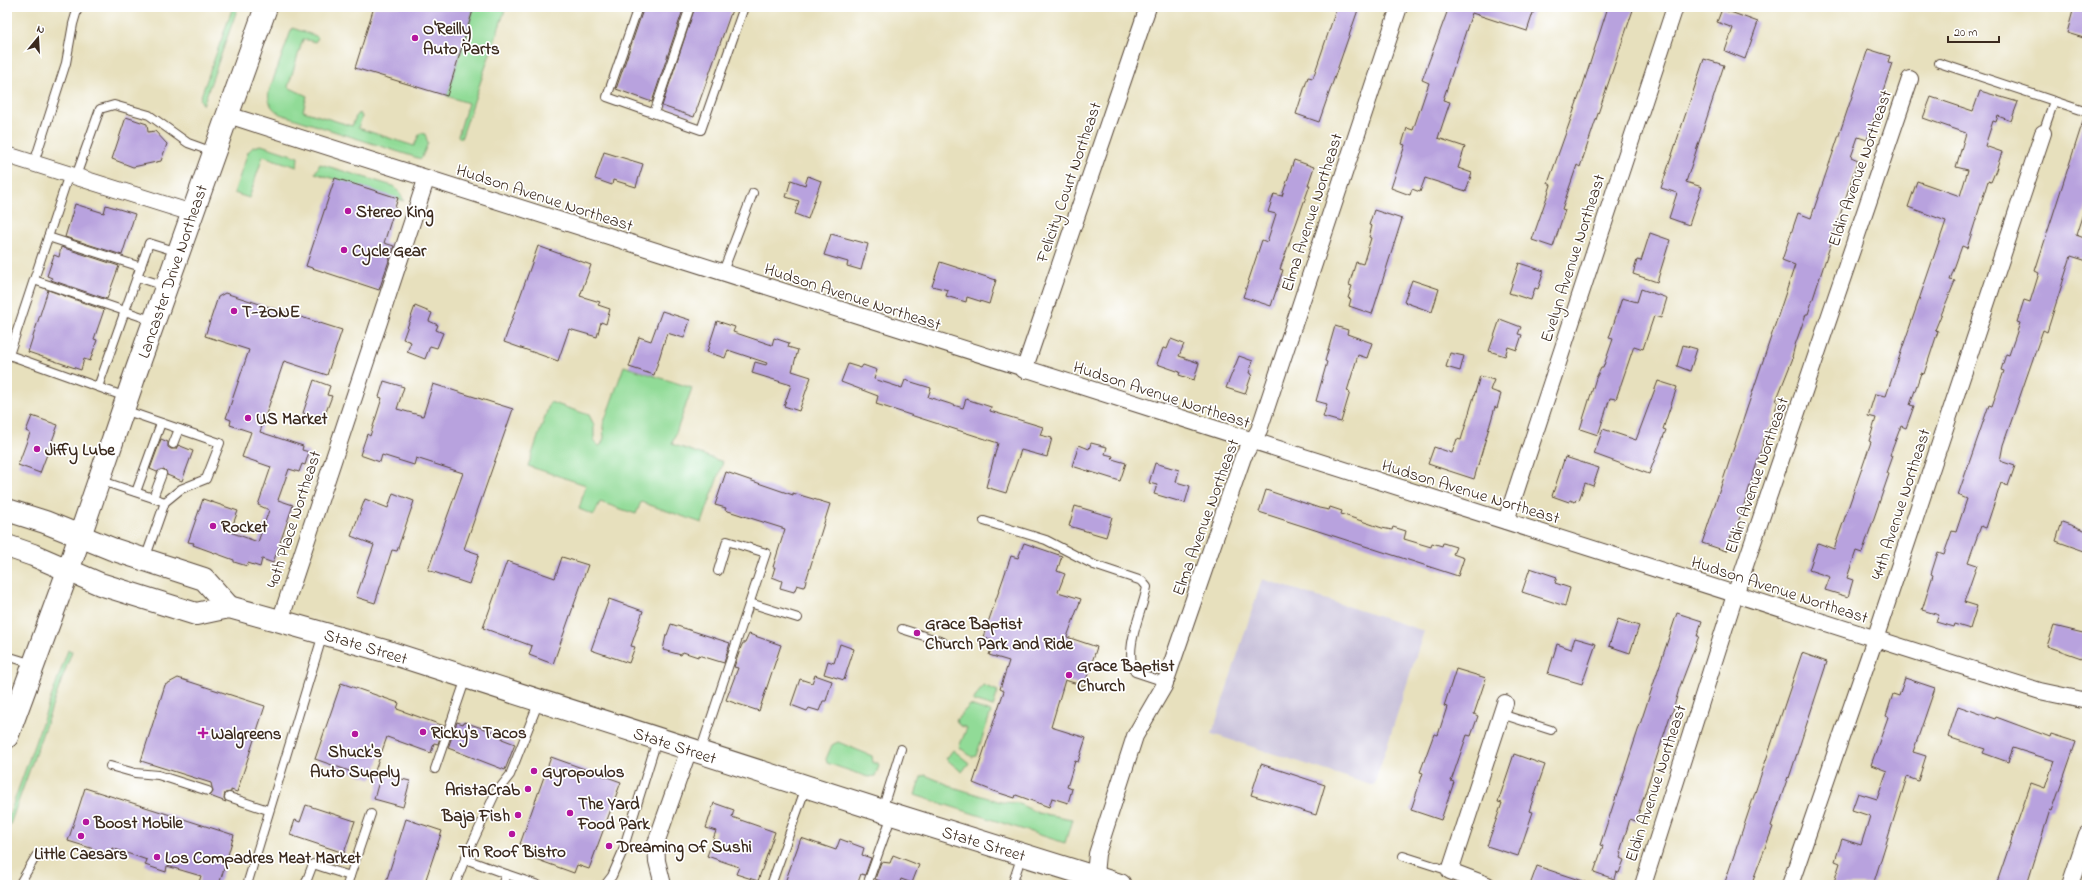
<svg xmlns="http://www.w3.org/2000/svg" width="2094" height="892" font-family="'Indie Flower',sans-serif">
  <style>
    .industrial { fill: #c7c0d9 }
    .green { fill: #91db97; stroke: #66825a }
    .building { fill: #b8a2de }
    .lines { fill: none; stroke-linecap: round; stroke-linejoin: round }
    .lane-casing { stroke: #554536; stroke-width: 10 }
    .street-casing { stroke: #554536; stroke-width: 18 }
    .secondary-casing { stroke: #554536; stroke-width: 24 }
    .primary-casing { stroke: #554536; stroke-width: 24 }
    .lane { stroke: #fff; stroke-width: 8 }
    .street { stroke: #fff; stroke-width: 16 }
    .secondary { stroke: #fff; stroke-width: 22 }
    .primary { stroke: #fff; stroke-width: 22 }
    .poi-dot { fill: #b5179e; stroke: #fff; stroke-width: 1.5 }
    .labels { text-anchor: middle; stroke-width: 3.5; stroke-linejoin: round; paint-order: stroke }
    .poi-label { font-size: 17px; font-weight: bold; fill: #3b2a1e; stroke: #fff; text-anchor: start }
    .street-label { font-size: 17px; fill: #3b2a1e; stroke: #fff }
  </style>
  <rect width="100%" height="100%" fill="#fff"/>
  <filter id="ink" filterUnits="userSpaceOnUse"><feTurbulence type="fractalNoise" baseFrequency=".025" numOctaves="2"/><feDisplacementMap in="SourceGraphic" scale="8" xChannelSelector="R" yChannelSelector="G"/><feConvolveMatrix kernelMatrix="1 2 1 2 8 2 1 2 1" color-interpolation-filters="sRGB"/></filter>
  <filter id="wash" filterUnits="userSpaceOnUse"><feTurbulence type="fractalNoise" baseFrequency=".012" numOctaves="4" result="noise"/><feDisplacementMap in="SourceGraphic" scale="16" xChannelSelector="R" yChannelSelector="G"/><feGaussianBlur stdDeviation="0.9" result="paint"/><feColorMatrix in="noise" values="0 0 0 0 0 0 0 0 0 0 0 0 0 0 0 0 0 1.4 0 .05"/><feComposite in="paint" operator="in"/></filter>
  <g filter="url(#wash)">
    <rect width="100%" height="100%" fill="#e7e0bd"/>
    <path class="industrial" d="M1262,579L1424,631L1374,786L1212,734Z"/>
    <g class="green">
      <path d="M233,7H238L203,105L200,99Z"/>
      <path d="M474,7H506L461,139L458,136L468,103L447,96Z"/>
      <path d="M292,28L316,36L318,38L315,42L303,39L288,87L307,96L303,111L352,126L357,114L360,113L362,117L358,128L414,146L420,133L425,134L428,143L421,159L280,114C271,108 267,102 269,91Z"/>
      <path d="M261,145L298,157L297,167L263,156L249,198L234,193L248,152L253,147Z"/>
      <path d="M320,164L393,186L400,193L404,201L315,173Z"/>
      <path d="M624,366L692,388L672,444L723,462L702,523L641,502L636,514L600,502L594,515L579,509L586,485L528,466L550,402L589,415L594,425V441L599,446L601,445L604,438L603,425Z"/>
      <path d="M68,650L72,651L7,833V821Z"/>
      <path d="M983,685L998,691L993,707L973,701Z"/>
      <path d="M970,705L991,712L976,756L972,757L959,747L967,728L959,725L956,720Z"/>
      <path d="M838,742L872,756L873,763H878L879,766L875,776L868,777L827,763L826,759L832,745Z"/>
      <path d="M953,750L969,763L962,772L946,759Z"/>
      <path d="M925,775L956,788L1001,802L1017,803L1038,813L1072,819L1065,843L915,795L921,777Z"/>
    </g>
    <g id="blocks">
      <g class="building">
        <path d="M374,7H474L447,96L355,68Z"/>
        <path d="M644,7H684L652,102L616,89Z"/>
        <path d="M695,7H733L694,117L662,106Z"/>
        <path d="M1337,7H1359L1319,122L1296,114L1308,77L1313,78Z"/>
        <path d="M1449,7H1535L1527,31L1472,13L1443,100L1450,102L1438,138L1465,147L1458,168L1472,173L1466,191L1425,178L1420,192L1412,189L1410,195L1391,188L1405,145L1402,144L1407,128L1413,130L1429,83L1422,80Z"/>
        <path d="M1608,7H1634L1580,167L1577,165L1562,209L1565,210L1553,247L1532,240L1551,185L1548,183L1583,85Z"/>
        <path d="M2074,7H2087V39L2067,33Z"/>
        <path d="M1722,9L1758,22L1745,59L1725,51L1733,28L1717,22Z"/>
        <path d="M1868,49L1890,56L1888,62L1892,63L1867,140L1858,137L1851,157L1858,160L1808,314H1806L1795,345L1792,357L1793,358L1776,401L1778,402L1769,429L1768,428L1742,511L1733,537L1731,536L1726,551L1702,543L1795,265L1782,260L1798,213L1811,218Z"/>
        <path d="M1704,59L1724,65L1686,182L1702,187L1689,225L1669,218L1677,193L1661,188Z"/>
        <path d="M1980,91L2018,102L2011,121L1998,116L1996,122L1993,121L1985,146L2002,152L1996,170L1991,182L1988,181L1967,248L1962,246L1950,280L1955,281L1935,330L1938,331L1924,374L1921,373L1910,405L1914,406L1906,428L1901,426L1890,455L1892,456L1886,473L1889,474L1862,553L1856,551L1847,578L1853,580L1848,597L1825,590L1830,577L1809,570L1818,543L1834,549L1871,442L1869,441L1876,418L1868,416L1875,394L1886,396L1946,221L1908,207L1917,181L1960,196L1968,170L1956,167L1966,133L1923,118L1931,97L1973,111Z"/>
        <path d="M126,117L147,124L148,132L155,131L167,144L161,161L133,167L112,159Z"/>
        <path d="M2084,118L2087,119V201L2076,235L2087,239V261L2071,256L2047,332L2043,330L2003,445L2000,461L2015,466L2008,486L2001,483L1986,528L1981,526L1968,562L1977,565L1964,602L1977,606L1970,629L1954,624L1953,627L1936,622L1939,615L1922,610L1933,575L1931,574L1938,552L1944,554L1952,531L1956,532L1967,499L1958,495L1989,405L1992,406L2004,371L2001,370L2006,354L2009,355L2020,323L2017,322L2024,300L2030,302L2039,273L2035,271Z"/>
        <path d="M604,152L643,164L636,187L613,180L612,185L595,179Z"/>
        <path d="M1294,160L1314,167L1308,185H1310L1280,269L1283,270L1271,306L1243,297L1262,240L1267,242L1276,214L1268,212L1274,194L1282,196Z"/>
        <path d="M808,176L821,181L808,219L795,214L799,201L786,197L791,180L805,185Z"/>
        <path d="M335,178L398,198L384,243L394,246L379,290L306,266Z"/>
        <path d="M75,204L104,213L106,205L135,214L122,255L65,237Z"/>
        <path d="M1374,210L1402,219L1372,314L1349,306L1351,299L1348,298L1352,286L1349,285L1356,262L1363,264L1371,238L1369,237L1372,226L1369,225Z"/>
        <path d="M1650,233L1670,240L1657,282L1633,274L1637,260L1641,261Z"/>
        <path d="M831,234L868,244L861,270L847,266L848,262L824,255Z"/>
        <path d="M538,246L591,265L580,296L600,302L598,305L610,309L606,324L601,322L597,337L569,329L558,361L504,342Z"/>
        <path d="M61,247L119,266L107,299L51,280L52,278L47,276L54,255L59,257Z"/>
        <path d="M940,262L996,280L989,304L967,297L966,302L946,296L948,290L932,286Z"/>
        <path d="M1519,263L1544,271L1538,289L1535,288L1531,300L1509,293Z"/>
        <path d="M1412,280L1439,289L1432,312L1404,302Z"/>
        <path d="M1641,289L1667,298L1661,318L1654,316L1643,349L1634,346L1616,399L1610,398L1598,435L1580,429L1596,378L1601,368H1603L1613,339L1609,338L1622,298L1637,302Z"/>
        <path d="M48,290L104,310L94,339L97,340L90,361L84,359L81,370L28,352Z"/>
        <path d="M225,293L342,330L327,375L284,361L260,432L303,446L302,450L309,452L305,465L302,464L299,472L289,469L278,500L293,505L273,563L262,559L260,567L248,563L247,566L234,562V560L193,545L194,543L188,542L203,499L238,511L230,532L258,542L269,510L258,505L271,467L242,457L251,432L230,425L231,420L226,418L249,350L205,336L218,297Z"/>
        <path d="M415,306L432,313L429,321L438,325L436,330L443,333L437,348L430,346L425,359L407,352L411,342L403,339Z"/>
        <path d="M662,311L690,320L684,338L667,333L654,375L629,367L639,337L651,341Z"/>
        <path d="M1500,319L1521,327L1518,334L1522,335L1517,350L1508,347L1505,356L1489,351Z"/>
        <path d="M717,321L735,327L733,332L772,345L774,338L789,343L788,347L798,350L792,371L811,377L799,411L784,406L791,385L752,373L755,362L766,365L767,363L728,350L725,358L707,352Z"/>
        <path d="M1335,326L1348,330L1347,334L1372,343L1367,358L1358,355L1347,391L1350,392L1341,422L1323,417L1327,404L1316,401L1327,362L1325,361Z"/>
        <path d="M1171,339L1184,344L1179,356L1199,363L1194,380L1179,375L1180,372L1157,364L1163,348L1167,349Z"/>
        <path d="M1683,345L1697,349L1690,371L1677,366Z"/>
        <path d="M1450,353L1464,356L1460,371L1446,367Z"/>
        <path d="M1239,356L1253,361L1249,373L1252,374L1245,394L1226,388Z"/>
        <path d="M848,364L861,368L863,365L877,370L874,379L902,388L905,380L931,388L928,397L963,408L966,399L991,407L990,411L1043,427L1040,435L1052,438L1047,457L1021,450L1006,493L986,487L998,443L876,404L878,396L841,382Z"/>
        <path d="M1480,376L1494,380L1490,390L1501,394L1497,408L1495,407L1474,479L1428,464L1434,447L1452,453L1457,439L1461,440Z"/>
        <path d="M314,380L330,386L327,395L332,396L323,420L303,413Z"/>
        <path d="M384,381L404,387L397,409L423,416L433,384L513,409L464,549L479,554L469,584L428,570L463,473L416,458L414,465L382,455L380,462L360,455L367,434L370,436L382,398L379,397Z"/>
        <path d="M1658,381L1677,387L1663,429L1666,430L1649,474L1594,454L1603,429L1636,440Z"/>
        <path d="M32,416L58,425L40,473L18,465L30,433L26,431Z"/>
        <path d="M161,439L168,442V447L171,449H176L178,445L193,451L182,481L167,475L166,471L164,469L157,472L150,469Z"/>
        <path d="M1091,443L1107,447L1105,454L1113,456L1112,459L1126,463L1120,481L1072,466L1079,445L1089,449Z"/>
        <path d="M1565,457L1599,468L1593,486L1585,483L1579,500L1576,499L1575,502L1570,500L1569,502L1552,496Z"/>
        <path d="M1155,463L1179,470L1176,482L1190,486L1185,503L1154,494L1157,485L1149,483Z"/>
        <path d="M726,472L793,495V493L830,504L804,587L797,585L794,592L780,588L782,581L772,577L775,567H773L785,529L725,510L726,508L715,505Z"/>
        <path d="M1266,490L1319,508L1329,510L1330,507L1342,511L1341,514L1382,528L1392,530L1393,527L1406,531L1404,539L1431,547L1432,543L1442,546L1443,543L1456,547L1453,554L1464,558L1458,576L1259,512Z"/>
        <path d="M393,493L414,501L397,551L392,550L375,603L356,597L374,545L351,536L365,499L388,508Z"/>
        <path d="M1075,506L1112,517L1106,537L1069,526Z"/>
        <path d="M2062,522L2087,531V552L2056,541Z"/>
        <path d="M1024,543L1062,556L1057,571L1065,574L1058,592L1081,599L1067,637L1097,647L1084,686L1065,680L1051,727L1086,738L1078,762L1075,761L1067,787L1072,789L1068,803L1052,798L1049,807L1016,795L1015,798L993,791L973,783L1004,691L1000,689L1009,661L989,655L994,641L983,637L1011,556L1018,558Z"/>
        <path d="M562,557L588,565L553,664L529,655L532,646L483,628L507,561L555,578Z"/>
        <path d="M1530,568L1557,577L1555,583L1570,588L1565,606L1522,592Z"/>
        <path d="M609,599L643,611L631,646L635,647L629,663L591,650Z"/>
        <path d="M1677,613L1702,621L1697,636H1699L1679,689L1672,714L1671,713L1636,821L1630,819L1620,852L1622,853L1620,858L1624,860L1619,873L1616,872L1614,879L1594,872L1603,846L1600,845Z"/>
        <path d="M1618,619L1639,626L1630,653L1609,646Z"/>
        <path d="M671,624L730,643L724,663L698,655V657L683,652L681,655L663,650L666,635H667Z"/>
        <path d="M2054,626L2087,634V660L2047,646Z"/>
        <path d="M749,634L781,645L759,711L726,700L738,668L734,667L741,647L743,643H745Z"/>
        <path d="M1575,638L1596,644L1582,684L1548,674L1557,644L1571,649Z"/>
        <path d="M840,644L854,649L844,680L824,674L828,661L834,663Z"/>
        <path d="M1802,653L1827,662L1789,778L1788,777L1771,826L1773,827L1751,885H1724Z"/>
        <path d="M1456,669L1486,678L1474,714L1478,716L1471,736L1467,735L1451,781L1454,782L1441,820L1411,810L1423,773L1420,772L1434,734L1438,735L1447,707L1444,706Z"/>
        <path d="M815,675L832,681L826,701H823L819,711L809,708L807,711L791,705L800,679L812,683Z"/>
        <path d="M178,678L265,706L237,792L231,790V792L225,793L224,798L226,802L210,796L213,792L211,783L141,761L165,685Z"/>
        <path d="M1905,678L1935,688L1913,752L1926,756L1918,781L1907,777L1873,885H1833L1840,863L1835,861L1842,839L1861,845L1870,816L1852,810L1858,793L1877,799L1887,771L1871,765L1888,717L1886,716L1893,694L1899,696Z"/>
        <path d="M341,683L399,703L397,709L444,726L438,744L434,743L431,753L387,737L372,779L315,759Z"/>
        <path d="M1958,706L1995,719L1996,717L2050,737L2051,734L2076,742L2052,811L2050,810L2027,885H1996L2031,783L2045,788L2054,761L2013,748L2008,762L1983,753L1985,749L1948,737Z"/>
        <path d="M457,722L463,724L464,722L503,735L502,739L515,744L505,770L448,748Z"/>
        <path d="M1514,754L1545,765L1529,811L1533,812L1518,856L1487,846L1502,803L1498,802Z"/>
        <path d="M551,757L621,782L589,869L577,865L574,873L530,857L533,849L520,844Z"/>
        <path d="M1261,764L1325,785L1316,815L1251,795Z"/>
        <path d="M381,774L410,781L403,807L374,799Z"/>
        <path d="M85,788L234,835L219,885H198L201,876L167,866L166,872L145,865L147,860L112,848L110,854L68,841Z"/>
        <path d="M714,803L734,810L732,817L775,832L758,881L736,874L739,867L707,856L716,831L706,828Z"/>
        <path d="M306,805L355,821L344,853L290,835L295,820L300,822Z"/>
        <path d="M406,819L442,831L424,885H385Z"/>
        <path d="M801,838L836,850L840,839L864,848L862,855L871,858L865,875L861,874L857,885H784Z"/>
        <path d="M893,855L919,865L912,883L901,879L899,885H890L875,879L881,862L890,863Z"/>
        <path d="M1537,866L1585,882V885H1530Z"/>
      </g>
    </g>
  </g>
  <g filter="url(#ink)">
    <use href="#blocks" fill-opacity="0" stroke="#554536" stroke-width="1"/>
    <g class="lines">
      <g class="lane-casing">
        <g id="lane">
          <path d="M638,7L607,97L701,130L744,7"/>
          <path d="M1939,63L2054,101L2043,133"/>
          <path d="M2054,101L2087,112"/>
          <path d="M654,113L690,7"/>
          <path d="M34,163L66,63L73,24L78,7"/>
          <path d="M69,174L9,355L126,397"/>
          <path d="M76,176L100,109L114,105L149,115L188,143L213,152"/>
          <path d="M48,237L141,267"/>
          <path d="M722,274L753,193"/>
          <path d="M137,277L165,286"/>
          <path d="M34,280L154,321"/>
          <path d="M98,387L149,243L178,252"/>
          <path d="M124,410L220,443L206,479L181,489L165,502L145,559"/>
          <path d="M173,444L179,429"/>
          <path d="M99,480L165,502"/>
          <path d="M136,492L161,423"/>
          <path d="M153,498L162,474"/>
          <path d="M984,521L1046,540L1094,565L1142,581L1147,587C1142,613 1123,648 1135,672L1165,682"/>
          <path d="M750,603L798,618"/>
          <path d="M902,629L943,642"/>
          <path d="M7,656L33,664"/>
          <path d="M1501,714L1551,730"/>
          <path d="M700,752L766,553L727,541L718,571"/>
          <path d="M110,766L135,773L158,775L208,791"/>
          <path d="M435,769L466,678"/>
          <path d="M229,797L268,810"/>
          <path d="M882,810L901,749"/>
          <path d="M1403,856L1450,871"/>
          <path d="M506,874L465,859L495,794L510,775L539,701"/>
          <path d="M19,885L36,856"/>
          <path d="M247,885L323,634"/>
          <path d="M305,885L313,864L350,876"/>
          <path d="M347,885L371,814"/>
          <path d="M455,885L465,859"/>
          <path d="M502,885L506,874L538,885"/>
          <path d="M605,885L612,876L622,853L657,740"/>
          <path d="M771,885L806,787"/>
          <path d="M867,885L892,815"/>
          <path d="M1012,885L1022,855"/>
        </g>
      </g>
      <g class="street-casing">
        <g id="street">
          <path d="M228,115L2040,691L2087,701"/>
          <path d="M7,155L192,213"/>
          <path d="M1024,370L1148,7"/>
          <path d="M1506,521L1675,7"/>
          <path d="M280,621L426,180"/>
          <path d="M663,885L657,861L656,843L689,749"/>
          <path d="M1094,885L1097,854L1135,736L1164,686L1243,457L1259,430L1399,7"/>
          <path d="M1487,885L1450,871L1505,703"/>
          <path d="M1643,885L1735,595L1910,79"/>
          <path d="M1790,885L1875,639L2043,133"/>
          <path d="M2070,885L2087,834"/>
        </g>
      </g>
      <g class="secondary-casing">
        <g id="secondary">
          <path d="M7,510L45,522L112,549L204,579L229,607"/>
          <path d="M7,546L33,555L100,584L196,614L229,607L280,621L385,651L892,814L1120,885"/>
        </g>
      </g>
      <g class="primary-casing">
        <path id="primary" d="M7,737L68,571L137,369L266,7"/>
      </g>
      <use href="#lane" class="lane"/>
      <use href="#street" class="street"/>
      <use href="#secondary" class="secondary"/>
      <use href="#primary" class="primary"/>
    </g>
  </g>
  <g class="poi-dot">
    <circle cx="415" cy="38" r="4"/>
    <circle cx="348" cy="211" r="4"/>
    <circle cx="344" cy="250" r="4"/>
    <circle cx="234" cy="311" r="4"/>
    <circle cx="248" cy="418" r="4"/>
    <circle cx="37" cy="449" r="4"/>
    <circle cx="213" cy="526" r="4"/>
    <circle cx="917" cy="633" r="4"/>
    <circle cx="1069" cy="675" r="4"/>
    <circle cx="423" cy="732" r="4"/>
    <path d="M201 727h4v4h4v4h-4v4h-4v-4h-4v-4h4z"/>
    <circle cx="355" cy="734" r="4"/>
    <circle cx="534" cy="771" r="4"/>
    <circle cx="528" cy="789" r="4"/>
    <circle cx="570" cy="813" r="4"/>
    <circle cx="518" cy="815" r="4"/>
    <circle cx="86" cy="822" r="4"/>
    <circle cx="512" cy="834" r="4"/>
    <circle cx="81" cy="836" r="4"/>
    <circle cx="609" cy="846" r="4"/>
    <circle cx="157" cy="857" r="4"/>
  </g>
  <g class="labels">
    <g class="poi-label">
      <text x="423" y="34">O'Reilly<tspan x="423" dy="20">Auto Parts</tspan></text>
      <text x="356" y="217">Stereo King</text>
      <text x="352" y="256">Cycle Gear</text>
      <text x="242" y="317">T-ZONE</text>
      <text x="256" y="424">US Market</text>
      <text x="45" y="455">Jiffy Lube</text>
      <text x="221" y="532">Rocket</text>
      <text x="925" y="629">Grace Baptist<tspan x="925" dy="20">Church Park and Ride</tspan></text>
      <text x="1077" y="671">Grace Baptist<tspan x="1077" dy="20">Church</tspan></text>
      <text x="431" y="738">Ricky's Tacos</text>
      <text x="211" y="739">Walgreens</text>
      <text x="355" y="757" text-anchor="middle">Shuck's<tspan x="355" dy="20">Auto Supply</tspan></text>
      <text x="542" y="777">Gyropoulos</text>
      <text x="520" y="795" text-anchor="end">AristaCrab</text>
      <text x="578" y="809">The Yard<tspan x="578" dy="20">Food Park</tspan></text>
      <text x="510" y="821" text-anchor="end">Baja Fish</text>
      <text x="94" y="828">Boost Mobile</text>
      <text x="617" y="852">Dreaming Of Sushi</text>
      <text x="512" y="857" text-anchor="middle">Tin Roof Bistro</text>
      <text x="81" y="859" text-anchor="middle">Little Caesars</text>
      <text x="165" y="863">Los Compadres Meat Market</text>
    </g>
    <g class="street-label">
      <text transform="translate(1859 168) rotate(-71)" y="6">Eldin Avenue Northeast</text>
      <text transform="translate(1068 182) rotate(-71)" y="6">Felicity Court Northeast</text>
      <text transform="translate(545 197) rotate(18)" y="6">Hudson Avenue Northeast</text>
      <text transform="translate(1311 212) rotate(-72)" y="6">Elma Avenue Northeast</text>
      <text transform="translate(1572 258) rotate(-72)" y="6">Evelyn Avenue Northeast</text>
      <text transform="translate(172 271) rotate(-71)" y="6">Lancaster Drive Northeast</text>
      <text transform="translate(853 296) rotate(18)" y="6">Hudson Avenue Northeast</text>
      <text transform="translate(1162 394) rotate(18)" y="6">Hudson Avenue Northeast</text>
      <text transform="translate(1756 475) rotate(-71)" y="6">Eldin Avenue Northeast</text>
      <text transform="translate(1471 491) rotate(17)" y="6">Hudson Avenue Northeast</text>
      <text transform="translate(1900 504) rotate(-72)" y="6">44th Avenue Northeast</text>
      <text transform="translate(1205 517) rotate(-70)" y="6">Elma Avenue Northeast</text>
      <text transform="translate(293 519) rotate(-72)" y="6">40th Place Northeast</text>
      <text transform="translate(1780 589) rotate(18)" y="6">Hudson Avenue Northeast</text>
      <text transform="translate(366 646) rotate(17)" y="6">State Street</text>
      <text transform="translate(675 745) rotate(18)" y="6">State Street</text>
      <text transform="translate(1655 783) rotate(-72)" y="6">Eldin Avenue Northeast</text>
      <text transform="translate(984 843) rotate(17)" y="6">State Street</text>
    </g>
  </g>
  <rect width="2094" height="892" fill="none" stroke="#fff" stroke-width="24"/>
  <g transform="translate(38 38) rotate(18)" stroke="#ffffff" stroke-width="3" paint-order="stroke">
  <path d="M0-3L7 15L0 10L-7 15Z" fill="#3b2a1e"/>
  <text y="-6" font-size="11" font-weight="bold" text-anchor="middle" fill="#3b2a1e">N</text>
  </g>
  <path d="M1948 36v6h51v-6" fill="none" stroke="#3b2a1e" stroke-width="2"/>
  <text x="1954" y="36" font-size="12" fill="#3b2a1e" stroke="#ffffff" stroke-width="3" paint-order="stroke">20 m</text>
</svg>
